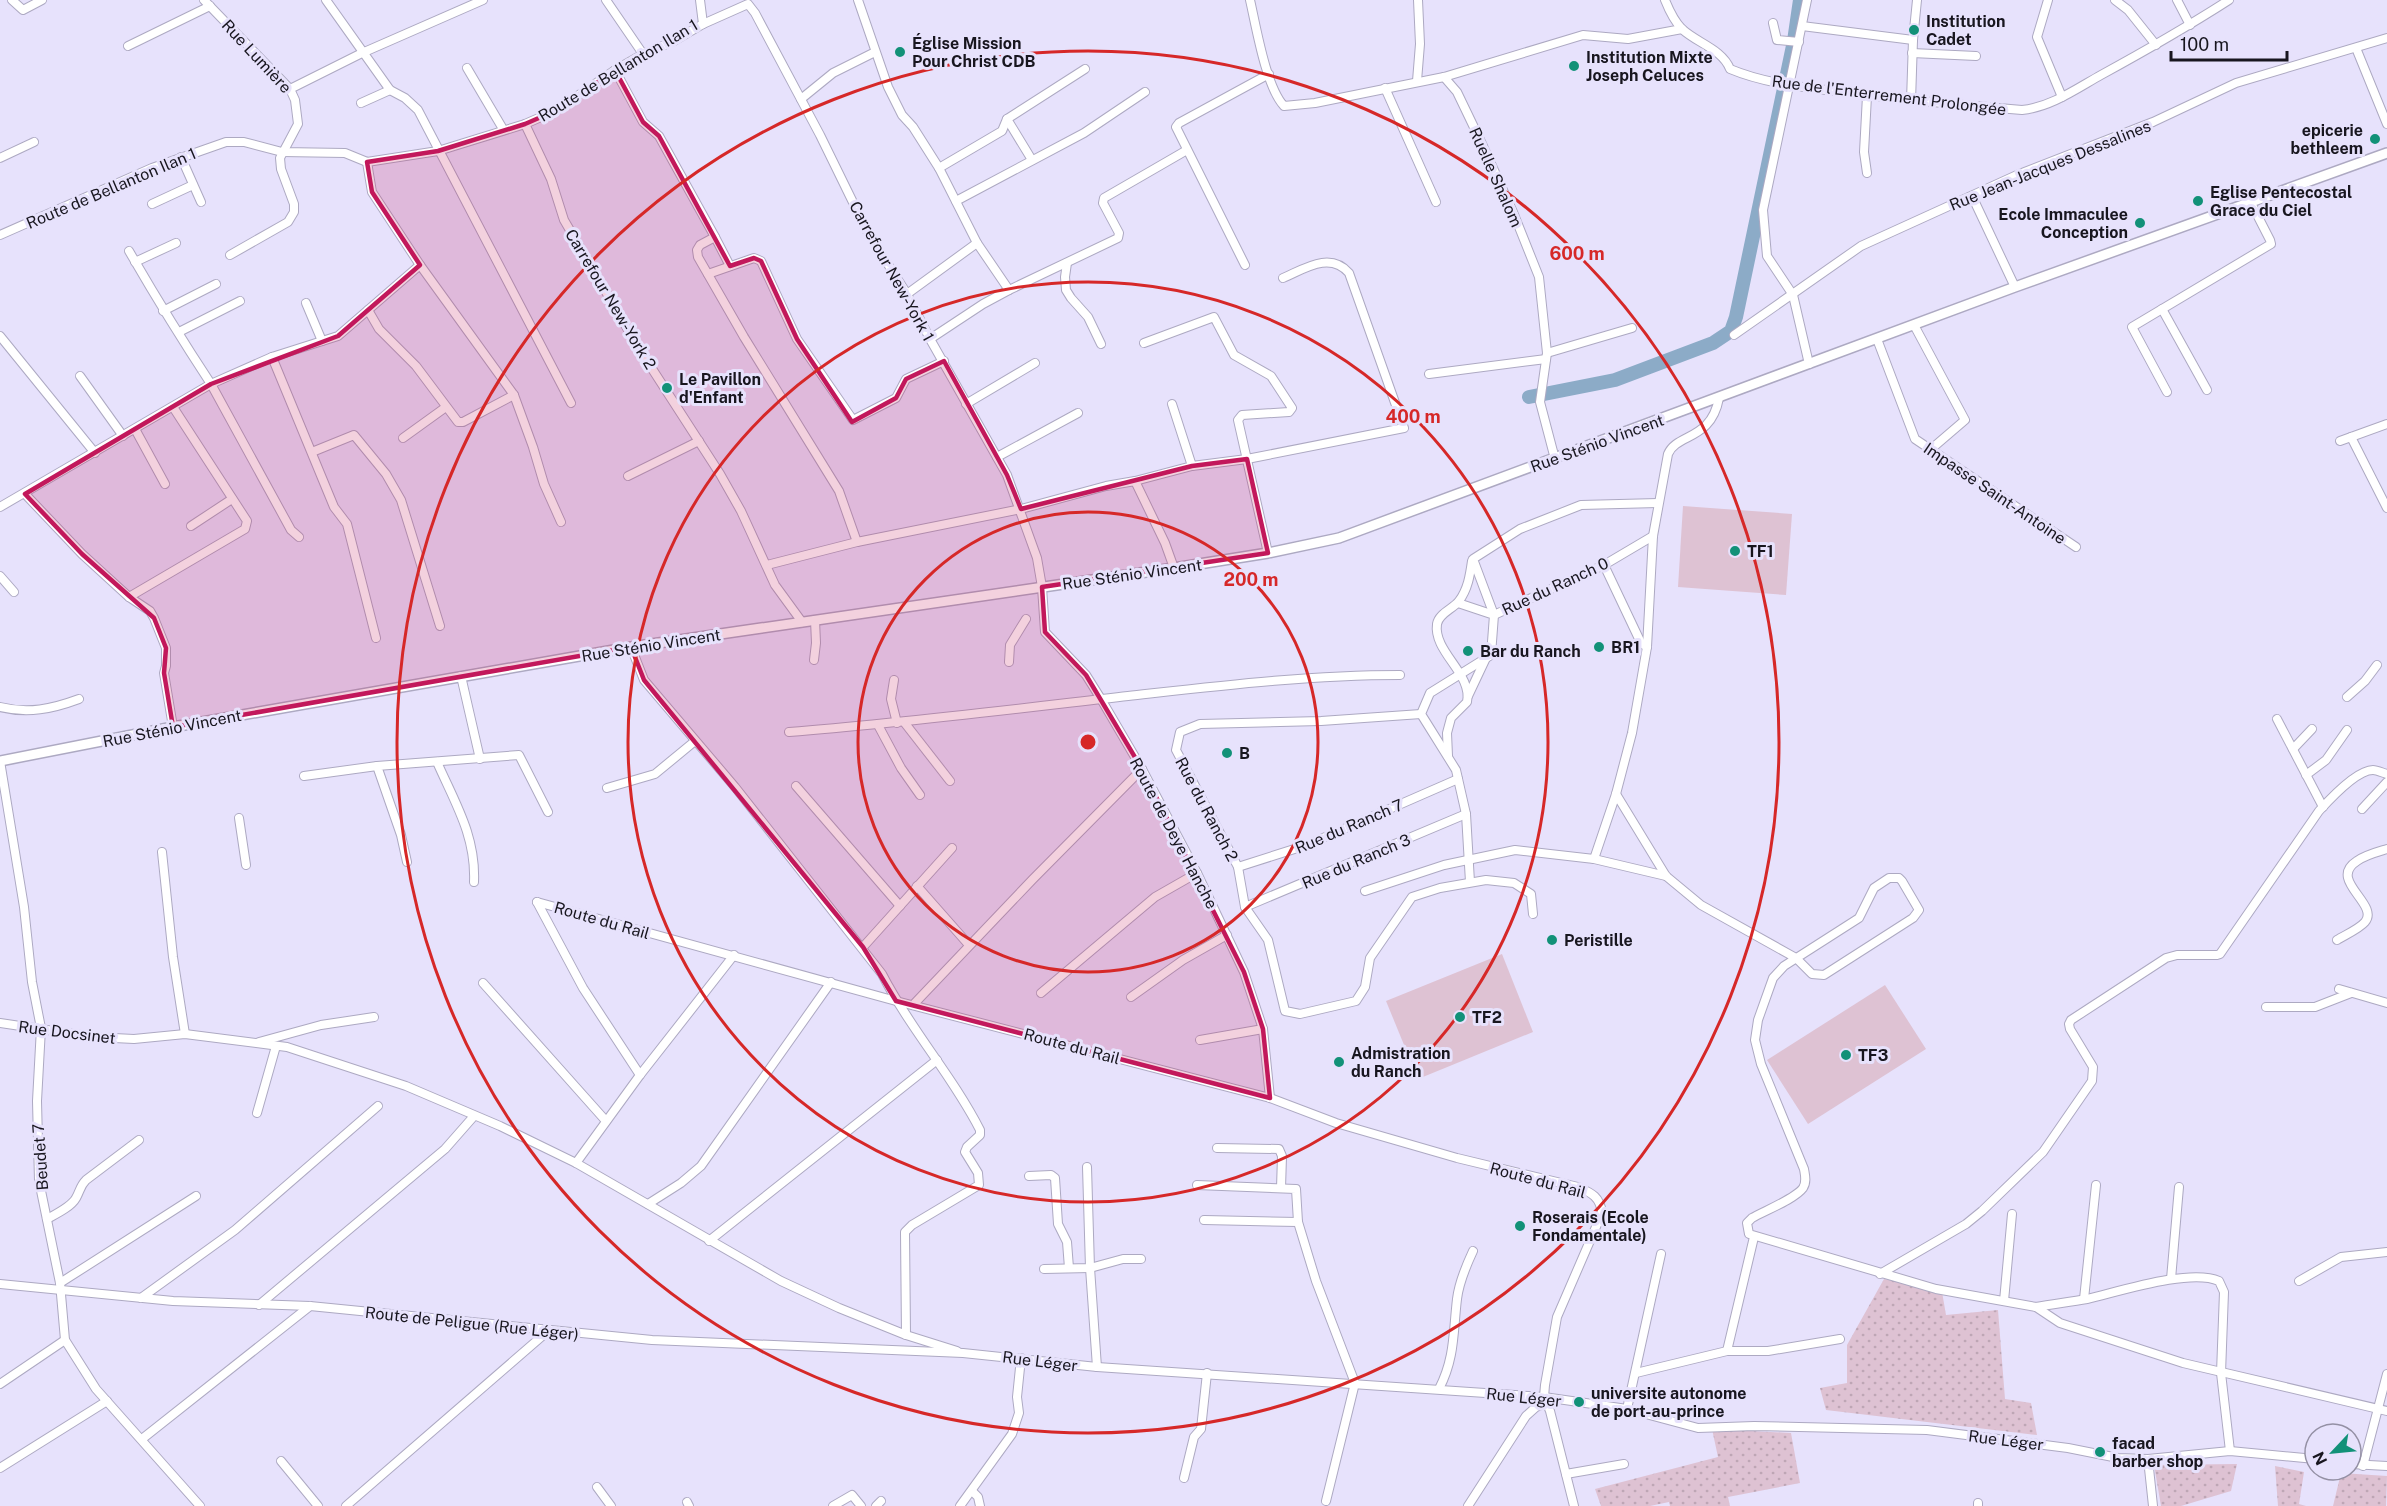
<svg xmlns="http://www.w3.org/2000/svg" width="2387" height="1506" font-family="'Public Sans',sans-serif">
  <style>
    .grass { fill: url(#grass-dots) }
    .green { fill: #dec2d3 }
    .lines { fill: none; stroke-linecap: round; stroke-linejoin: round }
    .river { stroke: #8cabc7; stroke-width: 14 }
    .minor-casing { stroke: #ada9c2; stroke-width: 10 }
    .major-casing { stroke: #ada9c2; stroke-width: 12 }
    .minor { stroke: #fff; stroke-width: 8 }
    .major { stroke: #fff; stroke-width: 9 }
    .marked { fill: #c2185b; fill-opacity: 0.2; stroke: #c2185b; stroke-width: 4.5; stroke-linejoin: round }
    .ring { fill: none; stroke: #d62828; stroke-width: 3 }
    .poi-dot { fill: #129178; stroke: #e7e2fc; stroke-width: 2 }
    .labels { text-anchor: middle; stroke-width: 6; stroke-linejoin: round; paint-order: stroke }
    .poi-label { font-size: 16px; font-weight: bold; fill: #18161f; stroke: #e7e2fc; text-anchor: start }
    .street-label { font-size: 16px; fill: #18161f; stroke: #e7e2fc }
    .centre { fill: #d62828; stroke: #e7e2fc; stroke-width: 3 }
    .ring-label { font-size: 18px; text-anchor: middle; font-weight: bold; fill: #d62828; stroke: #e7e2fc; stroke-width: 6; stroke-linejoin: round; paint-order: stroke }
  </style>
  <defs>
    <pattern id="grass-dots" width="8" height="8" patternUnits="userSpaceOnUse" patternTransform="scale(1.5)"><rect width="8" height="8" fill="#dec2d3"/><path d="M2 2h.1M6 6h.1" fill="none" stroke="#bea6b5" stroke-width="1.8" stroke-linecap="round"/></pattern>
  </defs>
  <rect width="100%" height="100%" fill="#e7e2fc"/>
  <g class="grass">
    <path d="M1884,1279L1941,1286L1946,1315L1998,1310L2005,1399L2031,1403L2037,1435L1826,1410L1820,1388L1847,1383V1345Z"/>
    <path d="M1712,1429L1791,1433L1800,1483L1728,1497L1730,1506H1670L1669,1502L1650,1506H1601L1595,1489L1718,1457Z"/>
    <path d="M2237,1464L2231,1491L2181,1506H2161L2154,1465Z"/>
    <path d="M2275,1466L2304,1472L2299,1504L2306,1506H2278Z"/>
    <path d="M2341,1473L2387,1476L2386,1506H2333Z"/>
  </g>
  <g class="green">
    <path d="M1683,506L1792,514L1786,595L1678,587Z"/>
    <path d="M1502,954L1533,1032L1418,1079L1386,1001Z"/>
    <path d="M1885,985L1926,1049L1808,1124L1767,1060Z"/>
  </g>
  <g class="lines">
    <path class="river" d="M1529,397L1615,380L1713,343L1731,331L1736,317L1794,41L1800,0"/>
    <g class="minor-casing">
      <g id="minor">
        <path d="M12,0L23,10L42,0"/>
        <path d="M204,0L290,89L295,100L298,124L280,158L281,169L294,204V212L288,222L230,255"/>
        <path d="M326,0L390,90L405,98L418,110L571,403"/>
        <path d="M606,0L643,54"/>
        <path d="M858,0L888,87L902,115L913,127L939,168L977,243L907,294"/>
        <path d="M1250,0C1256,26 1266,87 1284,106L1315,103L1444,77L1583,35L1628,39L1682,29"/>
        <path d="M1665,0C1669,10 1674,21 1682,29C1697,43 1722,49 1730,69C1766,84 1804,87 1842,92C1902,100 1962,105 2022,110C2051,107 2076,89 2101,75C2145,51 2187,27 2229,0"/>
        <path d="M1807,0L1763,210L1767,256L1793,295L1809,364"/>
        <path d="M2048,0L2037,37L2062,97"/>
        <path d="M2115,0L2128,10L2156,45"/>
        <path d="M2177,0L2190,25"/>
        <path d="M1773,23L1777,40L1799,42"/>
        <path d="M703,24L748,4L755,13L820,135L868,233L907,294L930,339L1007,475L1037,558L1042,587L1045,632L1086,675L1101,699L1142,769L1197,873L1244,972L1263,1029L1270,1098"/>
        <path d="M1802,26L1913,40"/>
        <path d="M128,46L210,6"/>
        <path d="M2356,48L2387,124"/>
        <path d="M1912,53L1976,56"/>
        <path d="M467,68L503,129"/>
        <path d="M615,70L643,122L659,136L715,237L700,245L697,250L698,257L744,337L839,491L857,542"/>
        <path d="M1444,77L1457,92L1482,144L1513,212L1539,277L1547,353L1540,402L1555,459"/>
        <path d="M1417,81L1420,44L1418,0"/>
        <path d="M1385,88L1436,202"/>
        <path d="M290,89L362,53L483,0"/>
        <path d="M801,99L833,73L875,52"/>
        <path d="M1911,101L1913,40L1917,0"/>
        <path d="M361,103L390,90"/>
        <path d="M525,124L551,179L564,220L638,347L720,474L741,511L775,585L802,622"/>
        <path d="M181,157L201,202"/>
        <path d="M0,158L34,142"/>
        <path d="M1032,160L1007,119L1085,69"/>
        <path d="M939,168L1002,131L1007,119"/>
        <path d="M1867,173L1864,152L1867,96"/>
        <path d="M1972,196L2015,287"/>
        <path d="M956,201L1084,133L1145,92"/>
        <path d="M152,204L193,185"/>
        <path d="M0,235L152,168L226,142H244L282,152L345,153L367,162L438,151L525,124L557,110L615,70L643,54L674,41L703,24L700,0"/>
        <path d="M715,237L730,266"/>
        <path d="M977,243L1009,290"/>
        <path d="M135,262L176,243"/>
        <path d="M1067,263L1065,277L1066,290L1071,298L1088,317L1101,344"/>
        <path d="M420,265L514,395L533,447L544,484L561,522"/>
        <path d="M1245,265L1176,127L1179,123L1269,74"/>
        <path d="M708,274L754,258L761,261L797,339L853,420L896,398L906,379L944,361"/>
        <path d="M306,303L322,341"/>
        <path d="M2162,309L2207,390"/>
        <path d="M368,310L379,329L416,366L458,422H463L514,395"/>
        <path d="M163,311L216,284"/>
        <path d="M1914,325L1965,420L1930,450"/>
        <path d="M179,332L240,301"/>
        <path d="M1734,335L1861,246L2017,175L2153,122L2236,83L2387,38"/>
        <path d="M0,336L95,453"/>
        <path d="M930,339L983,304L1009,290L1118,238L1119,233L1103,203L1104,198L1187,150"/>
        <path d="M1877,339L1915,439L2076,547"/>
        <path d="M1144,343L1214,317L1234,355L1271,376L1292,408L1289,412L1242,415L1238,420L1268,553"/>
        <path d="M1547,353L1632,328"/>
        <path d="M272,357L334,507L347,524L376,638"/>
        <path d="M1429,374L1546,359"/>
        <path d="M80,376L123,436"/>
        <path d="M2167,392L2132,327L2271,244L2270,240L2250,201"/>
        <path d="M966,404L1035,363"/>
        <path d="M135,429L165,484"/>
        <path d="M2351,437L2387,508"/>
        <path d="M403,438L446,407"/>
        <path d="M2340,441L2387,424"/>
        <path d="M312,452L354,435L386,474L401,500L440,626"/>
        <path d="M997,457L1078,413"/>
        <path d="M1192,466L1247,459L1404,428L1349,273C1330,251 1304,269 1283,278"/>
        <path d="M628,476L699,441"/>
        <path d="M1135,481L1192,466L1172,404"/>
        <path d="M25,494L82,554L129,597L150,611L154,618L166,648V666L164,673L173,727"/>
        <path d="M0,507L211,384C182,340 155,296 129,251"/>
        <path d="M191,526L232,499"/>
        <path d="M1653,536L1604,565L1494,615L1473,559L1520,529L1581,505L1658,503"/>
        <path d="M299,537L291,530L211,384L272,357L338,336L420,265L372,192L367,162"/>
        <path d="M767,565L857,542L1021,509L1106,486L1135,481L1165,543L1174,568"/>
        <path d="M1604,565L1641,643L1647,647"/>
        <path d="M0,576L14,592"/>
        <path d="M129,597L245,529L247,521L173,407"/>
        <path d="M1458,603L1494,615L1491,655L1430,693L1421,714L1456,770L1466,814L1470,882"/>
        <path d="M631,647L644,680L735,787L882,974C910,1029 952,1075 980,1130V1135L967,1147L965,1152L978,1173L979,1185L912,1225L905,1232L906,1335"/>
        <path d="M814,660L816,643L815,620"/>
        <path d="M1009,662L1010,645L1026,619"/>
        <path d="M461,676L480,759"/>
        <path d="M894,680L891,699L897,723"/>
        <path d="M1468,696L1485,660"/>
        <path d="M2347,697L2365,681L2377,665"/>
        <path d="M0,707C28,714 52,709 79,699"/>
        <path d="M1421,714L1321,721L1200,724L1180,732L1176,750L1238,867L1245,907L1268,940L1285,1011L1300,1014L1356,1001L1365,987L1370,958L1412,897L1440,888L1486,880L1514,883L1531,894L1533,914"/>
        <path d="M2277,719L2323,807"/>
        <path d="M904,722L950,781"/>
        <path d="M878,725L901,768L920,795"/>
        <path d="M789,732C902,723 1015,709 1128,696C1218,686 1308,675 1400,675"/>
        <path d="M2293,749L2312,729"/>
        <path d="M1448,756L1447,733L1451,718L1467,702C1473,674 1433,652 1437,624C1439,613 1453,609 1459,601C1468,589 1470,575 1472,561"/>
        <path d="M0,761L24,907L32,982L41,1028L37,1101L39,1181L60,1283L65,1340L96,1389L200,1506"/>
        <path d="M437,762C455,803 476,836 474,882"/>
        <path d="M2306,775L2326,760L2347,730"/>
        <path d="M304,776L377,766"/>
        <path d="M796,786L900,906"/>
        <path d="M607,788L655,774L695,741"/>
        <path d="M1616,794L1666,876L1701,905L1796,958L1812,974L1824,975L1913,918L1919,910L1902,881L1899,878H1889L1874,888L1859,918L1784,966L1773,978L1758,1020L1755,1040L1761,1064L1804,1169C1805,1175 1807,1182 1803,1188C1795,1199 1764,1211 1752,1218L1747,1223L1749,1234L1936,1289L2036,1307L2060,1323L2183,1363L2387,1411"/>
        <path d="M2362,809L2387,782"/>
        <path d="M239,818L246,865"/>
        <path d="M162,852L173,957L185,1034"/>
        <path d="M1594,859L1616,794L1632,733L1647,647L1653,536L1668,454C1677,433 1711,441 1719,398"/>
        <path d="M407,862L401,835L377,766L519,755L548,812"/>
        <path d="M1238,867L1307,845L1458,779"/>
        <path d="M917,886L969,945"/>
        <path d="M1365,891L1444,865L1515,850L1594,859L1666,876"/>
        <path d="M537,902L896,1001L1270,1098L1336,1123L1457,1158L1578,1187C1592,1193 1600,1197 1602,1213L1557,1317L1545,1385L1544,1397L1550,1411L1574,1506"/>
        <path d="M537,902L583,988L640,1075"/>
        <path d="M1245,907L1466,814"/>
        <path d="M2337,940C2345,935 2359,929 2365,922C2380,904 2327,880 2357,861C2365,855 2377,852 2387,849"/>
        <path d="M863,947L952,848"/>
        <path d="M483,983L606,1121"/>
        <path d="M2339,989L2387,1003"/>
        <path d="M1041,993L1155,897L1197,873"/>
        <path d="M1131,997L1183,960L1227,935"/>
        <path d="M913,1005L1033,879L1142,769"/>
        <path d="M2266,1007H2315L2351,993"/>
        <path d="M0,1023L94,1037L134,1039L185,1034L287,1047L406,1086L500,1126L576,1163L781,1281L839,1308L906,1335L957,1351"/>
        <path d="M1200,1040L1263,1029"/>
        <path d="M259,1042L321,1025L374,1017"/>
        <path d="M257,1113L276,1046"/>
        <path d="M1217,1148L1279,1149L1282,1156L1281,1188"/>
        <path d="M576,1163L640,1075L734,955"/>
        <path d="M1087,1167L1090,1268L1097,1367"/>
        <path d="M1029,1176L1051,1175L1055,1178L1058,1224L1067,1242L1069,1268"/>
        <path d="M1197,1185L1296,1189L1298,1222"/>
        <path d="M648,1204L681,1183L701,1166L831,982"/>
        <path d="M47,1219C56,1214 71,1207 76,1198C80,1191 80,1186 86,1180L139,1140"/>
        <path d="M1204,1220L1298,1222L1316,1281L1355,1383L1326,1501"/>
        <path d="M709,1241L937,1060"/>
        <path d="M1044,1269L1090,1268L1123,1259H1141"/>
        <path d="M1880,1274L1966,1224L1982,1211L2043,1152L2092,1081L2093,1067L2070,1029L2069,1024L2071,1020L2166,958L2177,955H2217L2220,954L2319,811C2329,800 2357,770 2373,770C2377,770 2383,773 2387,774"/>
        <path d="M2171,1279L2179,1187"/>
        <path d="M2299,1281L2341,1257L2387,1252"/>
        <path d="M60,1283L196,1196"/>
        <path d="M0,1284L173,1301L310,1306L652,1340L963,1353L1097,1367L1544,1397L1627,1409L1698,1428L1754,1426L1927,1430L2068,1448L2118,1458L2148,1459L2230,1451L2315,1459"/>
        <path d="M141,1298L235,1230L378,1106"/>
        <path d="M2084,1299L2096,1185"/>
        <path d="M2004,1301L2012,1214"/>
        <path d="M259,1305L445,1149L474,1116"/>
        <path d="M2036,1307C2053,1304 2070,1302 2087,1299C2118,1292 2190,1268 2219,1281L2224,1292L2221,1373L2230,1451"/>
        <path d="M1727,1351L1754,1237"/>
        <path d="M1636,1373L1727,1351H1768L1840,1339"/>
        <path d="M0,1384L65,1340"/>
        <path d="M1439,1389C1455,1358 1453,1333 1457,1299C1459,1282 1466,1266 1473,1251"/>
        <path d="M1627,1409L1661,1254"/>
        <path d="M142,1439L310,1306"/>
        <path d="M2148,1459L2153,1506"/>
        <path d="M281,1461L318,1506"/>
        <path d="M2351,1464L2387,1466"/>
        <path d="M2363,1466L2387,1374"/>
        <path d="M0,1468L107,1401"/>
        <path d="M1566,1474L1624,1464"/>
        <path d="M1184,1478L1194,1437L1201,1429L1207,1373"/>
        <path d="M597,1487L611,1506"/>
        <path d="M972,1491L978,1497L980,1506"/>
        <path d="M687,1502L689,1506"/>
        <path d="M1978,1503V1506"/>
        <path d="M346,1506L548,1331"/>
        <path d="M833,1506L852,1495L861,1506"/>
        <path d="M876,1506L881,1501"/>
        <path d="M960,1506L1012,1434L1019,1413L1017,1397L1021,1358"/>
        <path d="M1468,1506L1526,1416L1536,1407L1546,1403"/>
      </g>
    </g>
    <g class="major-casing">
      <path id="major" d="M0,761L173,727L631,647L1174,568L1268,553L1339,538L2015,287L2387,153"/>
    </g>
    <use href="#minor" class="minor"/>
    <use href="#major" class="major"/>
  </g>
  <path class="marked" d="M615,70L643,122L659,136L730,266L754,258L761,261L797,339L852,422L896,398L906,379L944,361L1007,475L1021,509L1192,466L1247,459L1268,553L1042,587L1045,632L1086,675L1142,769L1244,972L1263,1029L1270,1098L896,1001L863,947L644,680L631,647L173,727L164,673L166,648L154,618L82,554L25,494L211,384L338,336L420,265L372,192L367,162L438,151L525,124L557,110Z"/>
  <g class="ring">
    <circle cx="1088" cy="742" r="230"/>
    <circle cx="1088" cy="742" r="460"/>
    <circle cx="1088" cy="742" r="691"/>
  </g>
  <g class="poi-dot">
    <circle cx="1914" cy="30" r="6"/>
    <circle cx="900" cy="52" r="6"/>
    <circle cx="1574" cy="66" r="6"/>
    <circle cx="2375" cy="139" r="6"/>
    <circle cx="2198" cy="201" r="6"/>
    <circle cx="2140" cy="223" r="6"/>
    <circle cx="667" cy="388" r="6"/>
    <circle cx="1735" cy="551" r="6"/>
    <circle cx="1599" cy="647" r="6"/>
    <circle cx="1468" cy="651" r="6"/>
    <circle cx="1227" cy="753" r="6"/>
    <circle cx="1552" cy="940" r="6"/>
    <circle cx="1460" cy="1017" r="6"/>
    <circle cx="1846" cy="1055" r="6"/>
    <circle cx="1339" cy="1062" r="6"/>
    <circle cx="1520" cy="1226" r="6"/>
    <circle cx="1579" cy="1402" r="6"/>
    <circle cx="2100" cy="1452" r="6"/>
  </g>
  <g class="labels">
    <g class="poi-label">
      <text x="1926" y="27">Institution<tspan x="1926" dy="18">Cadet</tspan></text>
      <text x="912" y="49">Église Mission<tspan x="912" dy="18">Pour Christ CDB</tspan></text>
      <text x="1586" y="63">Institution Mixte<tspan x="1586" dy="18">Joseph Celuces</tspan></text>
      <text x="2363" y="136" text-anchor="end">epicerie<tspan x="2363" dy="18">bethleem</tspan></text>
      <text x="2210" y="198">Eglise Pentecostal<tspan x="2210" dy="18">Grace du Ciel</tspan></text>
      <text x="2128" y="220" text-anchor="end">Ecole Immaculee<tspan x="2128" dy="18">Conception</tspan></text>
      <text x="679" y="385">Le Pavillon<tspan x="679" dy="18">d'Enfant</tspan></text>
      <text x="1747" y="557">TF1</text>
      <text x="1611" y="653">BR1</text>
      <text x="1480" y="657">Bar du Ranch</text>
      <text x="1239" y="759">B</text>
      <text x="1564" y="946">Peristille</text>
      <text x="1472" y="1023">TF2</text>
      <text x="1351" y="1059">Admistration<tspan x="1351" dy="18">du Ranch</tspan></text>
      <text x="1858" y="1061">TF3</text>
      <text x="1532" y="1223">Roserais (Ecole<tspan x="1532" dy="18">Fondamentale)</tspan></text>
      <text x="1591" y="1399">universite autonome<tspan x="1591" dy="18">de port-au-prince</tspan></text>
      <text x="2112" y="1449">facad<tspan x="2112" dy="18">barber shop</tspan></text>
    </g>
    <g class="street-label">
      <text transform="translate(257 56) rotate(47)" y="6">Rue Lumière</text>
      <text transform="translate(618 70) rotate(-31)" y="6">Route de Bellanton Ilan 1</text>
      <text transform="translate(1889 95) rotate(7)" y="6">Rue de l'Enterrement Prolongée</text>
      <text transform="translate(2050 165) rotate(-22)" y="6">Rue Jean-Jacques Dessalines</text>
      <text transform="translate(1496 177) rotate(66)" y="6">Ruelle Shalom</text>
      <text transform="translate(111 188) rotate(-23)" y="6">Route de Bellanton Ilan 1</text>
      <text transform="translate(892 271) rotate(61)" y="6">Carrefour New-York 1</text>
      <text transform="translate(611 299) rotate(59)" y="6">Carrefour New-York 2</text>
      <text transform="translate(1597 443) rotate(-20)" y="6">Rue Sténio Vincent</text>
      <text transform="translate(1995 493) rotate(34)" y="6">Impasse Saint-Antoine</text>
      <text transform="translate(1132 574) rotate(-8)" y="6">Rue Sténio Vincent</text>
      <text transform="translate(1555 586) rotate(-25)" y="6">Rue du Ranch 0</text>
      <text transform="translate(651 645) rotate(-9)" y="6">Rue Sténio Vincent</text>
      <text transform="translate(172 728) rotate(-11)" y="6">Rue Sténio Vincent</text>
      <text transform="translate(1207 809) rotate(62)" y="6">Rue du Ranch 2</text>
      <text transform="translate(1349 826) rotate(-23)" y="6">Rue du Ranch 7</text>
      <text transform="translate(1174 833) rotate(62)" y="6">Route de Deye Hanche</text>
      <text transform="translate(1356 861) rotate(-23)" y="6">Rue du Ranch 3</text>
      <text transform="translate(602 920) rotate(16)" y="6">Route du Rail</text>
      <text transform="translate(67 1032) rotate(7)" y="6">Rue Docsinet</text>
      <text transform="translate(1072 1046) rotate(15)" y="6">Route du Rail</text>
      <text transform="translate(40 1157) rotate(-94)" y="6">Beudet 7</text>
      <text transform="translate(1538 1180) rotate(15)" y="6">Route du Rail</text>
      <text transform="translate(472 1323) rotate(6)" y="6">Route de Peligue (Rue Léger)</text>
      <text transform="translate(1040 1361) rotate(7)" y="6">Rue Léger</text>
      <text transform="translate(1524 1397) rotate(6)" y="6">Rue Léger</text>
      <text transform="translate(2006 1440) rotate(7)" y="6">Rue Léger</text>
    </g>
  </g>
  <circle cx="1088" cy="742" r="9" class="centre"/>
  <g class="ring-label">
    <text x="1577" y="260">600 m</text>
    <text x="1413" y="423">400 m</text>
    <text x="1251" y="586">200 m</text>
  </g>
  <g transform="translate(2333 1452) rotate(244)"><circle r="28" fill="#e7e2fc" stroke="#9490a4" stroke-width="1.5"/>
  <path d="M0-4.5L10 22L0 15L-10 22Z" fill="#129178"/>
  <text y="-9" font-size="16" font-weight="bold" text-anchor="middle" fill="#18161f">N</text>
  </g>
  <path d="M2171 51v9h116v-9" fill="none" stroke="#18161f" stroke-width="3"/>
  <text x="2180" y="51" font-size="18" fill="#18161f" stroke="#e7e2fc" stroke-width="4.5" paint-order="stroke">100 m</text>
</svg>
